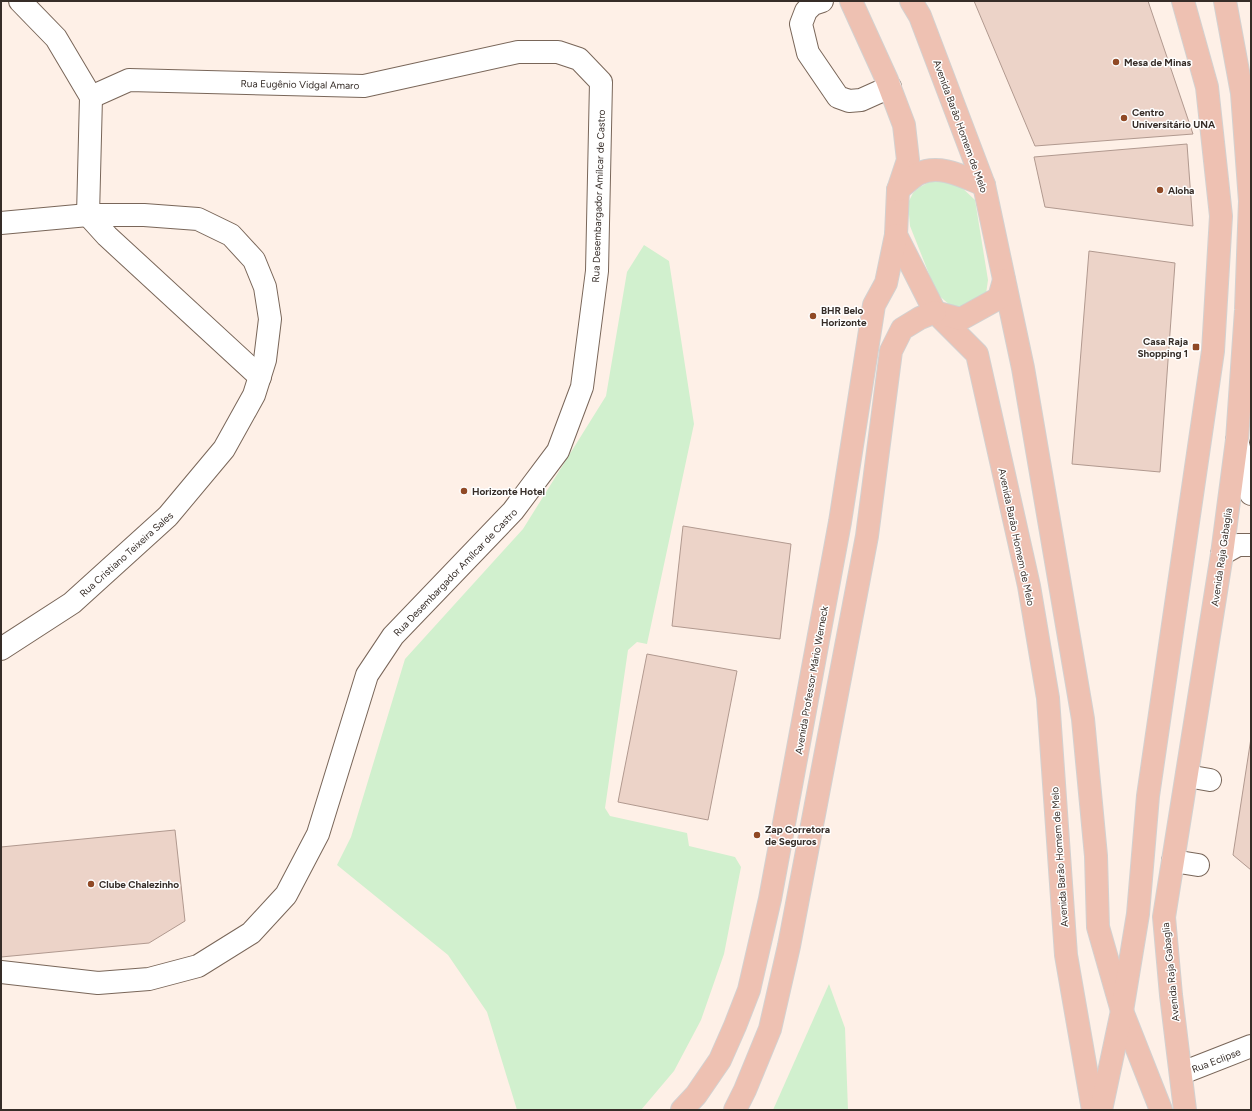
<svg xmlns="http://www.w3.org/2000/svg" width="1252" height="1111" font-family="Figtree,sans-serif">
  <style>
    .green { fill: #d1f0ce }
    .building { fill: #ecd3c8; stroke: #b1998f }
    .lines { fill: none; stroke-linecap: round; stroke-linejoin: round }
    .minor-casing { stroke: #796659; stroke-width: 24 }
    .major-casing { stroke: #d3d1d0; stroke-width: 24 }
    .minor { stroke: #fff; stroke-width: 22 }
    .major { stroke: #eec1b2; stroke-width: 22 }
    .poi-dot { fill: #904925; stroke: #fff; stroke-width: 1.5 }
    .labels { text-anchor: middle; stroke-width: 3; stroke-linejoin: round; paint-order: stroke }
    .poi-label { font-size: 10px; font-weight: bold; fill: #362d28; stroke: #fff; text-anchor: start }
    .street-label { font-size: 10px; fill: #362d28; stroke: #fff }
  </style>
  <rect width="100%" height="100%" fill="#fef0e7"/>
  <g class="green">
    <path d="M935,179L958,184L975,200L988,280L986,294L963,308L950,305L937,294L910,226L908,203L913,193L920,187Z"/>
    <path d="M644,245L669,261L694,424L647,644L637,642L628,650L605,808L610,816L687,833L689,846L735,857L741,867L724,954L701,1020L674,1071L641,1110H517L487,1012L448,955L337,865L351,837L405,659L523,529L606,396L627,272Z"/>
    <path d="M829,984L845,1028L848,1110H773Z"/>
  </g>
  <g class="building">
    <path d="M974,1H1148L1193,134L1035,146Z"/>
    <path d="M1187,144L1193,226L1045,207L1034,157Z"/>
    <path d="M1089,251L1175,263L1160,472L1072,464Z"/>
    <path d="M683,526L791,544L780,639L672,626Z"/>
    <path d="M647,654L737,671L708,820L618,802Z"/>
    <path d="M1251,738V870L1233,855Z"/>
    <path d="M175,830L185,921L149,943L1,957V847Z"/>
  </g>
  <g class="lines">
    <g class="minor-casing">
      <g id="minor">
        <path d="M20,1L56,38L91,97L88,215"/>
        <path d="M822,1L813,4L806,11L801,24L808,53L838,97L849,101L861,100L890,87"/>
        <path d="M88,215L107,236L260,377"/>
        <path d="M1,223L88,215H144L198,219L231,235L254,260L265,287L270,319L265,360L254,395L224,449L168,516L72,603L1,649"/>
        <path d="M1237,440L1251,494"/>
        <path d="M1222,554L1238,545H1251"/>
        <path d="M1187,776L1210,780"/>
        <path d="M1173,861L1198,865"/>
        <path d="M1,972L98,983L149,979L198,966L251,933L286,895L318,834L367,675L393,636L513,511L558,451L582,387L597,271L601,82L579,59L558,52H518L364,86L129,80L91,97"/>
        <path d="M1182,1073L1251,1046"/>
      </g>
    </g>
    <g class="major-casing">
      <g id="major">
        <path d="M851,1L887,80L904,125L908,160L898,190L896,235L935,312L977,354L1029,586L1048,698L1066,955L1093,1110"/>
        <path d="M911,1L920,16L984,185L1023,368L1083,719L1096,856L1098,927L1122,1011L1161,1110"/>
        <path d="M898,190C904,185 911,178 918,174C939,163 964,177 984,185"/>
        <path d="M935,312L961,319L999,298L1004,280"/>
        <path d="M682,1110L696,1095L720,1060L735,1026L749,990L770,899L840,522L874,305L886,283L896,235"/>
        <path d="M735,1110L745,1090L770,1029L789,946L867,536L891,351L902,329L920,318L935,312"/>
        <path d="M1101,1110L1122,1011L1138,914L1148,796L1213,351L1221,216L1207,87L1183,1"/>
        <path d="M1185,1110L1171,995L1164,917L1222,554L1237,440L1246,310L1250,201L1242,93L1225,1"/>
      </g>
    </g>
    <use href="#minor" class="minor"/>
    <use href="#major" class="major"/>
  </g>
  <g class="poi-dot">
    <circle cx="1116" cy="62" r="4"/>
    <circle cx="1124" cy="118" r="4"/>
    <circle cx="1160" cy="190" r="4"/>
    <circle cx="813" cy="316" r="4"/>
    <rect x="1192" y="343" width="8" height="8" rx="2"/>
    <circle cx="464" cy="491" r="4"/>
    <circle cx="757" cy="835" r="4"/>
    <circle cx="91" cy="884" r="4"/>
  </g>
  <g class="labels">
    <g class="poi-label">
      <text x="1124" y="66">Mesa de Minas</text>
      <text x="1132" y="116">Centro<tspan x="1132" dy="12">Universitário UNA</tspan></text>
      <text x="1168" y="194">Aloha</text>
      <text x="821" y="314">BHR Belo<tspan x="821" dy="12">Horizonte</tspan></text>
      <text x="1188" y="345" text-anchor="end">Casa Raja<tspan x="1188" dy="12">Shopping 1</tspan></text>
      <text x="472" y="495">Horizonte Hotel</text>
      <text x="765" y="833">Zap Corretora<tspan x="765" dy="12">de Seguros</tspan></text>
      <text x="99" y="888">Clube Chalezinho</text>
    </g>
    <g class="street-label">
      <text transform="translate(300 84) rotate(1)" y="4">Rua Eugênio Vidgal Amaro</text>
      <text transform="translate(961 126) rotate(70)" y="4">Avenida Barão Homem de Melo</text>
      <text transform="translate(598 196) rotate(-88)" y="4">Rua Desembargador Amílcar de Castro</text>
      <text transform="translate(1017 537) rotate(78)" y="4">Avenida Barão Homem de Melo</text>
      <text transform="translate(126 554) rotate(-42)" y="4">Rua Cristiano Teixeira Sales</text>
      <text transform="translate(1221 557) rotate(-82)" y="4">Avenida Raja Gabaglia</text>
      <text transform="translate(455 572) rotate(-46)" y="4">Rua Desembargador Amílcar de Castro</text>
      <text transform="translate(811 680) rotate(-80)" y="4">Avenida Professor Mário Werneck</text>
      <text transform="translate(1059 857) rotate(-94)" y="4">Avenida Barão Homem de Melo</text>
      <text transform="translate(1170 972) rotate(-96)" y="4">Avenida Raja Gabaglia</text>
      <text transform="translate(1216 1060) rotate(-21)" y="4">Rua Eclipse</text>
    </g>
  </g>
  <rect width="1252" height="1111" fill="none" stroke="#362d28" stroke-width="4"/>
</svg>
